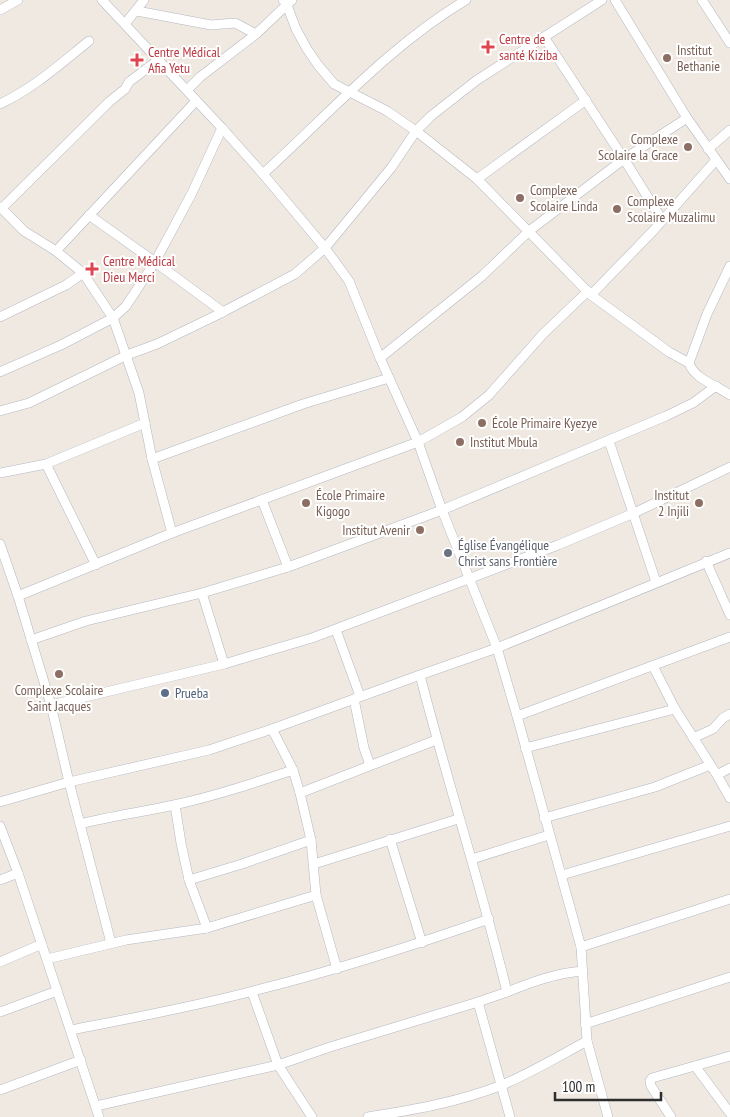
<svg xmlns="http://www.w3.org/2000/svg" width="730" height="1117" font-family="'PT Sans Narrow',sans-serif">
  <style>
    .lines { fill: none; stroke-linecap: round; stroke-linejoin: round }
    .minor-casing { stroke: #b4b7c1; stroke-width: 10 }
    .minor { stroke: #fff; stroke-width: 9 }
    .health-dot { fill: #e0444e; stroke: #fff; stroke-width: 2 }
    .education-dot { fill: #8d6e63; stroke: #fff; stroke-width: 2 }
    .worship-dot { fill: #6b7280; stroke: #fff; stroke-width: 2 }
    .service-dot { fill: #5c6f8a; stroke: #fff; stroke-width: 2 }
    .labels { text-anchor: middle; stroke-width: 4; stroke-linejoin: round; paint-order: stroke }
    .health-label { font-size: 14px; fill: #be3a42; stroke: #fff; text-anchor: start }
    .education-label { font-size: 14px; fill: #785e54; stroke: #fff; text-anchor: start }
    .worship-label { font-size: 14px; fill: #5b616d; stroke: #fff; text-anchor: start }
    .service-label { font-size: 14px; fill: #4e5e75; stroke: #fff; text-anchor: start }
  </style>
  <rect width="100%" height="100%" fill="#efe9e1"/>
  <g class="lines">
    <g class="minor-casing">
      <g id="minor">
        <path d="M102,0L222,128L263,174L325,248L349,281L380,358L418,442L442,510L497,648L517,716L581,947L587,1041L608,1117"/>
        <path d="M283,0L287,5L296,29L307,49L318,65L334,84L387,111L416,131L477,179L591,295L669,352L689,363C694,379 718,386 730,395"/>
        <path d="M615,0L687,118L730,179"/>
        <path d="M702,0L730,43"/>
        <path d="M0,10L18,0"/>
        <path d="M137,11L211,25L235,23L256,34"/>
        <path d="M125,24L144,0"/>
        <path d="M544,37L624,159L662,220"/>
        <path d="M187,90L200,77L256,34L292,0"/>
        <path d="M0,104C34,88 60,64 89,41"/>
        <path d="M708,149L730,130"/>
        <path d="M263,174C328,115 389,46 466,0"/>
        <path d="M477,179L586,100"/>
        <path d="M0,207L24,231L56,251L83,273L113,318L139,393L152,459L172,533"/>
        <path d="M2,208L109,102L125,89L129,82L158,60"/>
        <path d="M89,215L155,262L223,312"/>
        <path d="M56,251L196,101"/>
        <path d="M591,295L653,231L716,160"/>
        <path d="M0,317L66,285L83,273"/>
        <path d="M380,358L482,276L529,231L624,159L687,118"/>
        <path d="M689,363L707,314L730,266"/>
        <path d="M0,372L61,345L113,318L126,306L155,262L192,193L222,128"/>
        <path d="M0,411L29,403L127,355L157,344L217,315L295,274L325,248L391,168L416,131L431,116L477,80L602,0"/>
        <path d="M609,441L656,582"/>
        <path d="M152,459L303,404L389,378"/>
        <path d="M46,464L96,565"/>
        <path d="M0,473L46,464L145,423"/>
        <path d="M262,500L288,567"/>
        <path d="M0,544L18,596L51,705L69,782L111,943"/>
        <path d="M706,561L730,615"/>
        <path d="M202,593L224,664"/>
        <path d="M18,596L172,533L418,442L462,417L489,395L543,334L588,291"/>
        <path d="M336,630L360,696"/>
        <path d="M31,640L86,621L202,593L288,567L442,510L666,416L693,403L716,386"/>
        <path d="M653,666L675,709L717,775L730,798"/>
        <path d="M420,675C447,781 481,885 507,992L478,1002L510,1117"/>
        <path d="M354,699L364,748L370,765"/>
        <path d="M51,705L224,664L312,638L558,545L634,513L730,467"/>
        <path d="M517,716L730,637"/>
        <path d="M272,729L293,770L300,793L311,840L316,895L337,969"/>
        <path d="M693,738L713,729L723,718L730,714"/>
        <path d="M525,748L675,709"/>
        <path d="M717,775L730,768"/>
        <path d="M300,793L436,740"/>
        <path d="M0,802L69,782L209,750L272,729L420,675L497,648L730,553"/>
        <path d="M175,805L181,843L189,880L207,928"/>
        <path d="M544,818L655,787L710,765"/>
        <path d="M80,824C111,816 143,812 174,805C215,796 254,783 293,770"/>
        <path d="M0,826L18,873L99,1117"/>
        <path d="M390,839L422,943"/>
        <path d="M472,859L549,835"/>
        <path d="M314,864L458,819"/>
        <path d="M562,875L730,826"/>
        <path d="M0,880L18,873"/>
        <path d="M189,880L242,864L311,840"/>
        <path d="M581,947L730,899"/>
        <path d="M47,959L126,940L207,928L316,895"/>
        <path d="M0,962L42,944"/>
        <path d="M252,992L278,1065L312,1117"/>
        <path d="M507,992C532,982 556,973 583,971"/>
        <path d="M0,1012L57,991"/>
        <path d="M585,1024L730,977"/>
        <path d="M71,1030C132,1018 193,1007 253,991C333,971 412,946 489,919"/>
        <path d="M695,1066L730,1113"/>
        <path d="M0,1090L81,1060"/>
        <path d="M96,1106L278,1065L330,1047L478,1002"/>
        <path d="M368,1117C413,1110 459,1102 502,1085C531,1073 559,1056 587,1041"/>
        <path d="M671,1117L651,1086L650,1081L652,1078L730,1056"/>
      </g>
    </g>
    <use href="#minor" class="minor"/>
  </g>
  <g class="health-dot">
    <path d="M485.5 39.5h5v5h5v5h-5v5h-5v-5h-5v-5h5z"/>
    <path d="M134.5 52.5h5v5h5v5h-5v5h-5v-5h-5v-5h5z"/>
    <path d="M89.5 261.5h5v5h5v5h-5v5h-5v-5h-5v-5h5z"/>
  </g>
  <g class="education-dot">
    <circle cx="667" cy="58" r="5"/>
    <circle cx="688" cy="147" r="5"/>
    <circle cx="520" cy="198" r="5"/>
    <circle cx="617" cy="209" r="5"/>
    <circle cx="482" cy="423" r="5"/>
    <circle cx="460" cy="442" r="5"/>
    <circle cx="306" cy="503" r="5"/>
    <circle cx="699" cy="503" r="5"/>
    <circle cx="420" cy="530" r="5"/>
    <circle cx="59" cy="674" r="5"/>
  </g>
  <circle class="worship-dot" cx="448" cy="553" r="5"/>
  <circle class="service-dot" cx="165" cy="693" r="5"/>
  <g class="labels">
    <g class="health-label">
      <text x="499" y="44">Centre de<tspan x="499" dy="16">santé Kiziba</tspan></text>
      <text x="148" y="57">Centre Médical<tspan x="148" dy="16">Afia Yetu</tspan></text>
      <text x="103" y="266">Centre Médical<tspan x="103" dy="16">Dieu Merci</tspan></text>
    </g>
    <g class="education-label">
      <text x="677" y="55">Institut<tspan x="677" dy="16">Bethanie</tspan></text>
      <text x="678" y="144" text-anchor="end">Complexe<tspan x="678" dy="16">Scolaire la Grace</tspan></text>
      <text x="530" y="195">Complexe<tspan x="530" dy="16">Scolaire Linda</tspan></text>
      <text x="627" y="206">Complexe<tspan x="627" dy="16">Scolaire Muzalimu</tspan></text>
      <text x="492" y="428">École Primaire Kyezye</text>
      <text x="470" y="447">Institut Mbula</text>
      <text x="316" y="500">École Primaire<tspan x="316" dy="16">Kigogo</tspan></text>
      <text x="689" y="500" text-anchor="end">Institut<tspan x="689" dy="16">2 Injili</tspan></text>
      <text x="410" y="535" text-anchor="end">Institut Avenir</text>
      <text x="59" y="695" text-anchor="middle">Complexe Scolaire<tspan x="59" dy="16">Saint Jacques</tspan></text>
    </g>
    <g class="worship-label">
      <text x="458" y="550">Église Évangélique<tspan x="458" dy="16">Christ sans Frontière</tspan></text>
    </g>
    <g class="service-label">
      <text x="175" y="698">Prueba</text>
    </g>
  </g>
  <path d="M555 1092v8h106v-8" fill="none" stroke="#2e2e2e" stroke-width="2.5"/>
  <text x="562" y="1092" font-size="15" fill="#2e2e2e" stroke="#ffffff" stroke-width="4" paint-order="stroke">100 m</text>
</svg>
